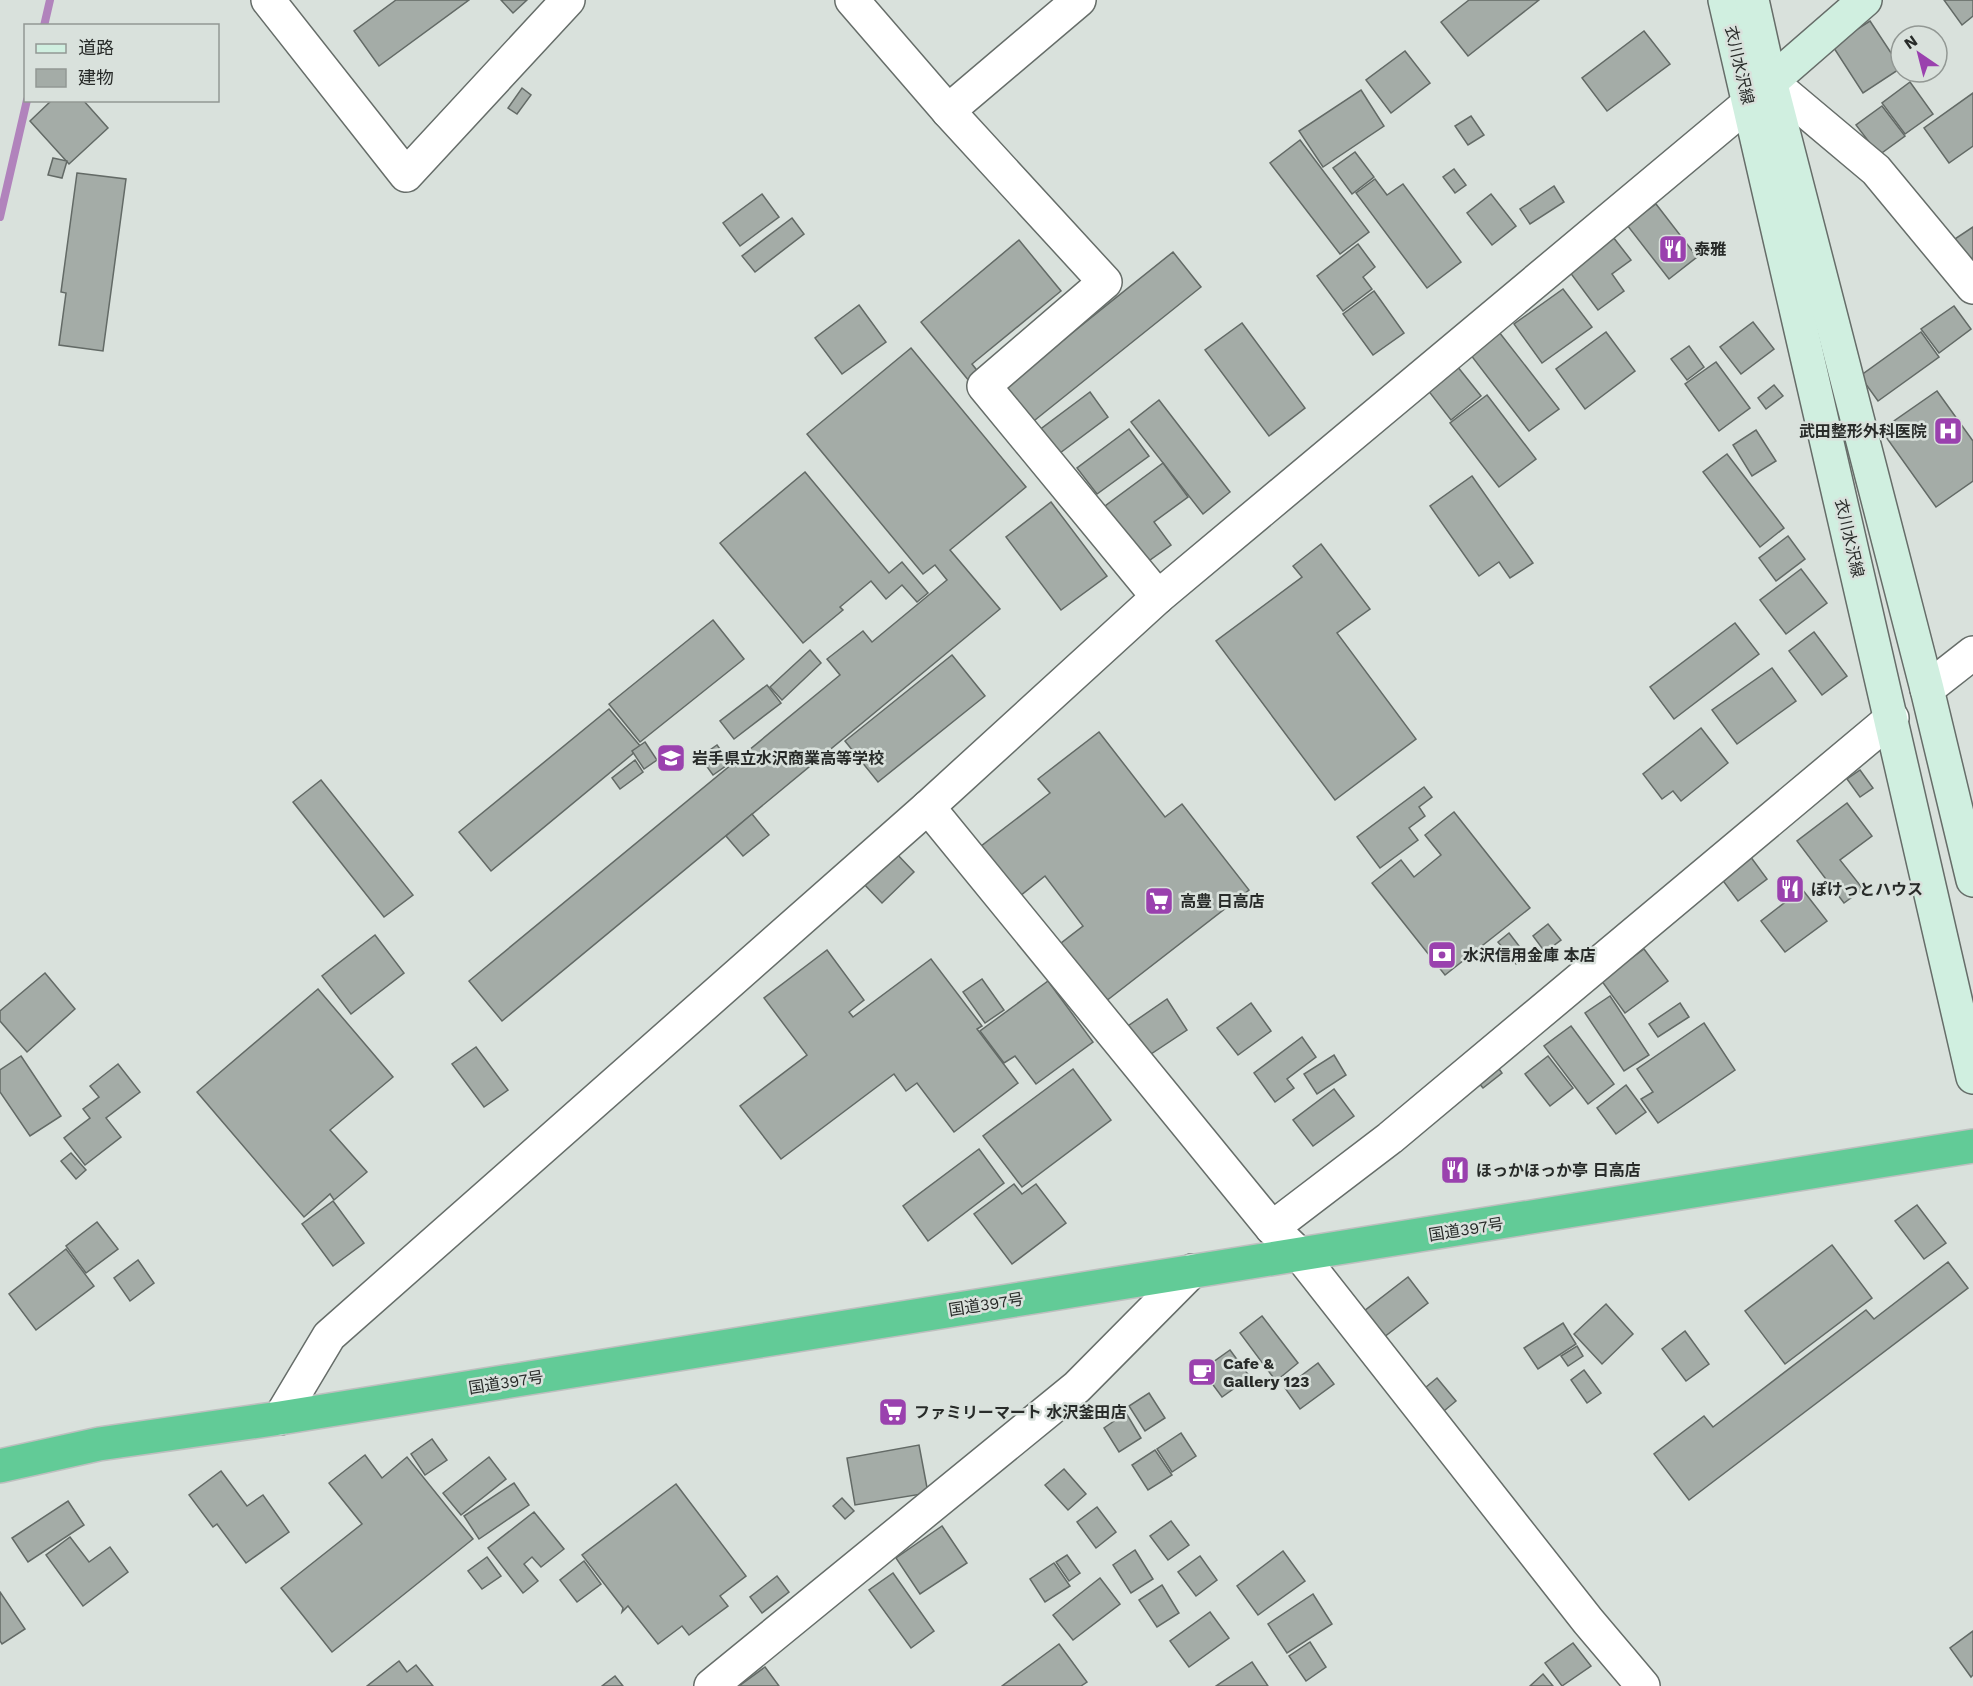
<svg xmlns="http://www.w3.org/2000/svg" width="1973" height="1686" font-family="'Work Sans','Noto Sans JP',sans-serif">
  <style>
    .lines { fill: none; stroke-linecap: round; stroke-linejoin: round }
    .stream { stroke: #b183bc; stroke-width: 8 }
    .building { fill: #a4aca7; stroke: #636a66; stroke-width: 1.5 }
    .street-casing { stroke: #666d69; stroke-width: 36 }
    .secondary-casing { stroke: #666d69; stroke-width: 36 }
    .highway-casing { stroke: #bebfbf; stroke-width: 36 }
    .street { stroke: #fff; stroke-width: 33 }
    .secondary { stroke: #d0efe0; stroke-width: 33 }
    .highway { stroke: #62cb97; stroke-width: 33 }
    .labels { text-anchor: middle; stroke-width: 5; stroke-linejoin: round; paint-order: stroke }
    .street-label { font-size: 16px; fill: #282b29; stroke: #d9e1dc }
    .poi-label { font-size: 16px; font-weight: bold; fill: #282b29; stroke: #d9e1dc; text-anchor: start }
  </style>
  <rect width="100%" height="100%" fill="#d9e1dc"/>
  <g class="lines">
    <g class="stream">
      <path d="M44,26L50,0"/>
      <path d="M0,217L27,100"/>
    </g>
  </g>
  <g class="building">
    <path d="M396,0H469L379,66L354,31Z"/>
    <path d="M501,0H527L513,13Z"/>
    <path d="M1469,0H1539L1468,56L1441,22Z"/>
    <path d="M1944,0H1973V16L1962,25Z"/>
    <path d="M1870,21L1901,68L1863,93L1832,45Z"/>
    <path d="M1644,31L1670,64L1607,111L1582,78Z"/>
    <path d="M1405,51L1430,83L1391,113L1366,80Z"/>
    <path d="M1910,82L1933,114L1905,134L1882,103Z"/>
    <path d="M522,88L531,95L517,114L508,108Z"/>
    <path d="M1361,90L1384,126L1323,167L1299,131Z"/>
    <path d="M1973,93V146L1949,163L1924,128Z"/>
    <path d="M52,100H83L108,128L69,164L30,121Z"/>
    <path d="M1882,106L1905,136L1879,155L1856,125Z"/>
    <path d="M1471,116L1484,135L1468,145L1455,126Z"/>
    <path d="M1300,140L1369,232L1340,254L1270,163Z"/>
    <path d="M1355,152L1374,177L1352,194L1333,168Z"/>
    <path d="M53,158L67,161L62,178L48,175Z"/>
    <path d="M1454,169L1466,185L1455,193L1443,177Z"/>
    <path d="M77,173L126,179L103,351L59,345L66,293L61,292Z"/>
    <path d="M1375,179L1387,195L1403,184L1461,262L1427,288L1356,193Z"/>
    <path d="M1554,186L1564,202L1530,224L1520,209Z"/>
    <path d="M762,194L779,217L740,246L723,223Z"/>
    <path d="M1491,194L1516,226L1492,245L1467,213Z"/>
    <path d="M1656,204L1697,257L1669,279L1627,225Z"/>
    <path d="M792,218L804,234L755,272L742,256Z"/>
    <path d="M1973,227V273L1946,245Z"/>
    <path d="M1613,237L1631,260L1612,274L1624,291L1598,310L1569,271Z"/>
    <path d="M1019,240L1061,291L972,364L979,373L969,381L921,322Z"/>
    <path d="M1358,244L1375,267L1363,277L1372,289L1343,311L1317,276Z"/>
    <path d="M1173,252L1201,287L1025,428L997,393Z"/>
    <path d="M1563,289L1592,327L1542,363L1514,324Z"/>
    <path d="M1374,291L1404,333L1373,355L1343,314Z"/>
    <path d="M859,305L886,342L842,374L815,338Z"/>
    <path d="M1954,306L1971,329L1939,353L1921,329Z"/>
    <path d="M1753,322L1774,349L1741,374L1720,347Z"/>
    <path d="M1242,323L1305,408L1269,436L1205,350Z"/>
    <path d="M1499,332L1559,409L1529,431L1470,354Z"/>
    <path d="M1606,332L1635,371L1585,409L1556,369Z"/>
    <path d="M1921,332L1939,357L1878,401L1860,376Z"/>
    <path d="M1689,346L1704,367L1687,380L1671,359Z"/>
    <path d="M911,348L1026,487L950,550L1000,609L502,1021L469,981L840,675L827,659L863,631L872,642L947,580L935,565L923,574L807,434Z"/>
    <path d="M1716,362L1750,408L1719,431L1685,384Z"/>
    <path d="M1457,366L1481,396L1451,420L1427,389Z"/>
    <path d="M1774,385L1783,396L1766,409L1758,398Z"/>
    <path d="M1937,391L1973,441V481L1936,507L1881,430Z"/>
    <path d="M1090,392L1108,417L1056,456L1038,431Z"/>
    <path d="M1487,395L1536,459L1499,487L1450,423Z"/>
    <path d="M1159,400L1230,492L1203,514L1131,422Z"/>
    <path d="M1129,429L1149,456L1097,494L1077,468Z"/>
    <path d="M1756,430L1776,461L1752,476L1733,445Z"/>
    <path d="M1727,454L1784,528L1760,547L1703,472Z"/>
    <path d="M1163,463L1188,497L1154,522L1171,545L1143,565L1101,509Z"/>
    <path d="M805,472L889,573L902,562L928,593L917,602L902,585L886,599L871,581L840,607L843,610L803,643L720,543Z"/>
    <path d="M1472,476L1533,563L1510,578L1499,562L1479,576L1430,506Z"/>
    <path d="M1051,502L1107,576L1061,610L1006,537Z"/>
    <path d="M1788,536L1805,559L1776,581L1759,558Z"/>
    <path d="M1321,544L1370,609L1337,633L1416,739L1335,800L1216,641L1302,577L1293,566Z"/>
    <path d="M1801,569L1827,603L1786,634L1760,600Z"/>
    <path d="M713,620L744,659L640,742L609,704Z"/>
    <path d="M1735,623L1759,654L1674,719L1650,687Z"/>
    <path d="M1814,632L1847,676L1822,695L1789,651Z"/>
    <path d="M810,650L821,663L782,700L770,687Z"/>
    <path d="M952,655L985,696L878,782L845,741Z"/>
    <path d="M1772,668L1796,701L1737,744L1712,710Z"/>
    <path d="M767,685L781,703L734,739L720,721Z"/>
    <path d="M609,709L641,747L491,871L459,832Z"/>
    <path d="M1701,728L1728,763L1681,801L1673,791L1662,799L1643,774Z"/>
    <path d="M1099,732L1165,817L1182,804L1249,890L1101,1005L1056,947L1083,926L1045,876L1015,900L976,850L1050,793L1038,779Z"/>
    <path d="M645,742L657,760L644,769L632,751Z"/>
    <path d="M717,745L730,763L713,775L700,757Z"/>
    <path d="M635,760L643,772L620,789L612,778Z"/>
    <path d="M1860,770L1873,788L1860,797L1847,779Z"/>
    <path d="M321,780L413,895L384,917L293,802Z"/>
    <path d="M1424,787L1432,797L1419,807L1425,816L1409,828L1418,840L1380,868L1357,837Z"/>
    <path d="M1847,803L1872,836L1840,860L1863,889L1844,903L1797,841Z"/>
    <path d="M1454,812L1530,908L1445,975L1372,883L1401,860L1414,877L1441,855L1425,835Z"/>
    <path d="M752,814L769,835L743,856L726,836Z"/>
    <path d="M894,851L914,872L882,903L862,882Z"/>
    <path d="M1750,856L1767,879L1738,901L1721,878Z"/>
    <path d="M1802,889L1827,921L1785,952L1761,921Z"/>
    <path d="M1548,924L1561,940L1545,952L1533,936Z"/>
    <path d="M1509,933L1526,955L1516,964L1498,942Z"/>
    <path d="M375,935L404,973L351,1014L322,976Z"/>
    <path d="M1644,949L1668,981L1625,1013L1601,980Z"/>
    <path d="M827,950L864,1000L849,1012L853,1017L931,959L982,1026L977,1029L1018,1083L954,1132L917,1083L906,1091L894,1074L781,1159L740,1106L807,1055L764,998Z"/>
    <path d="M45,973L75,1009L27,1052L0,1021V1011Z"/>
    <path d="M982,979L1004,1010L985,1023L963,992Z"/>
    <path d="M1048,981L1093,1042L1036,1084L1015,1056L1004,1063L980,1031Z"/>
    <path d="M318,989L393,1077L330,1130L367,1172L334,1200L330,1194L304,1217L197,1092Z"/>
    <path d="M1610,996L1649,1055L1624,1071L1585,1013Z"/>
    <path d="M1167,999L1187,1030L1145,1058L1125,1028Z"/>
    <path d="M1251,1003L1271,1031L1238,1055L1217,1028Z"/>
    <path d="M1680,1003L1689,1017L1658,1037L1649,1024Z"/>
    <path d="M1704,1023L1735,1070L1658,1123L1641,1099L1653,1092L1637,1069Z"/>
    <path d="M1571,1026L1614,1084L1588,1104L1544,1046Z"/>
    <path d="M1302,1037L1316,1057L1287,1079L1294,1088L1275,1102L1254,1073Z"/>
    <path d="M476,1047L508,1090L484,1107L452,1064Z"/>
    <path d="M1334,1055L1346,1075L1317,1094L1304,1074Z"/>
    <path d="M21,1056L61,1116L30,1136L0,1092V1070Z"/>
    <path d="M1548,1056L1573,1088L1550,1106L1525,1074Z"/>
    <path d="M118,1064L140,1092L106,1118L121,1137L85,1165L64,1138L90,1118L83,1109L99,1097L90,1086Z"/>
    <path d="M1497,1066L1502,1073L1483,1088L1477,1081Z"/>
    <path d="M1073,1069L1111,1120L1022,1187L983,1136Z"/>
    <path d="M1626,1085L1646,1112L1616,1134L1597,1108Z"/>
    <path d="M1334,1089L1354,1116L1313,1146L1293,1120Z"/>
    <path d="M979,1149L1004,1183L928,1241L903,1206Z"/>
    <path d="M71,1153L86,1170L76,1179L61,1161Z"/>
    <path d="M1014,1184L1022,1194L1036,1184L1066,1223L1012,1264L974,1214Z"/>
    <path d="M333,1201L364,1243L333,1266L302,1224Z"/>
    <path d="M1917,1205L1946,1243L1924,1259L1895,1221Z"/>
    <path d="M97,1222L118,1249L86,1273L66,1246Z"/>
    <path d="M1832,1245L1872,1298L1785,1364L1745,1311Z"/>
    <path d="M66,1249L94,1286L36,1330L9,1294Z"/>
    <path d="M138,1260L154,1283L130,1301L114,1278Z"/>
    <path d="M1948,1262L1968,1288L1689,1500L1654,1454L1704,1416L1713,1427L1866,1310L1874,1319Z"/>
    <path d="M1408,1277L1428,1303L1379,1341L1359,1315Z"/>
    <path d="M1606,1304L1633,1334L1602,1364L1574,1334Z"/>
    <path d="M1262,1316L1298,1363L1276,1381L1240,1333Z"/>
    <path d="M1563,1323L1576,1344L1538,1369L1524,1348Z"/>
    <path d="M1685,1331L1709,1364L1686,1381L1662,1349Z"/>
    <path d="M1577,1346L1583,1356L1568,1366L1561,1356Z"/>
    <path d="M1230,1350L1250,1377L1222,1397L1202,1370Z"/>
    <path d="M1318,1363L1334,1384L1300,1409L1285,1388Z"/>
    <path d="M1584,1370L1601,1393L1587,1403L1571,1380Z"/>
    <path d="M1437,1378L1456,1401L1439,1415L1420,1392Z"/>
    <path d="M1149,1393L1165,1418L1145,1431L1129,1406Z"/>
    <path d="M1126,1413L1141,1438L1119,1452L1104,1428Z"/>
    <path d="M1181,1433L1196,1456L1172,1472L1157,1449Z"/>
    <path d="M432,1439L447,1460L425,1475L411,1454Z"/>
    <path d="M919,1445L928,1493L855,1505L847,1458Z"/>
    <path d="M1155,1450L1172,1475L1148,1490L1132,1465Z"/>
    <path d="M365,1455L382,1478L407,1457L473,1539L332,1652L281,1588L362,1524L329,1483Z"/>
    <path d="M489,1457L506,1479L461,1515L443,1493Z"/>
    <path d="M1064,1469L1086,1494L1068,1510L1045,1485Z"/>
    <path d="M221,1471L247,1506L263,1495L289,1532L246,1563L217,1524L213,1527L189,1495Z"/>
    <path d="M514,1483L529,1505L479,1539L464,1516Z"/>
    <path d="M676,1484L746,1576L720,1596L728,1606L689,1635L682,1626L658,1644L628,1606L622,1612L623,1608L582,1555Z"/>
    <path d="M842,1498L854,1511L845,1519L833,1506Z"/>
    <path d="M68,1501L84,1525L28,1562L12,1538Z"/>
    <path d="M1097,1507L1116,1532L1096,1548L1077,1522Z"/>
    <path d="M534,1512L564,1549L541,1567L532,1557L524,1564L538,1581L523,1593L488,1548Z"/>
    <path d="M1171,1521L1189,1545L1168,1560L1150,1536Z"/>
    <path d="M942,1526L967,1563L920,1594L896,1558Z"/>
    <path d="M70,1537L89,1562L110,1547L128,1572L83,1606L46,1555Z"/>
    <path d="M1135,1550L1153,1579L1131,1593L1113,1565Z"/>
    <path d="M1283,1551L1305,1581L1258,1615L1237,1586Z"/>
    <path d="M1067,1555L1080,1573L1069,1581L1056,1562Z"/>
    <path d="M1200,1556L1217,1580L1196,1596L1178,1572Z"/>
    <path d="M487,1557L501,1576L482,1589L468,1571Z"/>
    <path d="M584,1561L601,1584L577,1602L560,1580Z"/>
    <path d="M1054,1563L1070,1586L1045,1602L1030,1579Z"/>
    <path d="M893,1573L934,1631L911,1648L869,1590Z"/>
    <path d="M777,1576L789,1592L762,1613L750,1597Z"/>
    <path d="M1100,1578L1120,1604L1073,1640L1053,1615Z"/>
    <path d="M1162,1585L1179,1613L1157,1627L1139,1600Z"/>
    <path d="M0,1592L25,1629L2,1644L0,1641Z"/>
    <path d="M1313,1594L1332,1624L1287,1653L1268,1624Z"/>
    <path d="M1210,1612L1229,1638L1189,1667L1170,1641Z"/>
    <path d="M1973,1631V1675L1971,1677L1950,1648Z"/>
    <path d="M1310,1642L1326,1667L1306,1681L1289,1656Z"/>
    <path d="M1573,1643L1591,1666L1562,1686L1545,1663Z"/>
    <path d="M1059,1644L1087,1682L1081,1686H1002Z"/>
    <path d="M399,1661L407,1672L416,1665L433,1686H367Z"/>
    <path d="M1252,1662L1268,1686H1216Z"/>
    <path d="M765,1667L779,1686H739Z"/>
    <path d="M1543,1674L1553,1686H1530Z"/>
    <path d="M615,1676L623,1686H602Z"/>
  </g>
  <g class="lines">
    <g class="street-casing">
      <g id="street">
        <path d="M268,0L406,175L568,0"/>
        <path d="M852,0L948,111L1105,282L984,386L1158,597"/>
        <path d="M1770,81L1876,170L1973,287"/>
        <path d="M948,111L1079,0"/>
        <path d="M1927,689L1973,653"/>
        <path d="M928,807L1272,1228L1301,1256L1588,1621L1643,1686"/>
        <path d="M1272,1228L1390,1138L1892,718"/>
        <path d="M280,1418L329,1336L928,807L1158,597L1749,103"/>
        <path d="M711,1686L1077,1387L1192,1271"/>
      </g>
    </g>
    <g class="secondary-casing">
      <g id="secondary">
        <path d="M1725,0L1973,1077"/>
        <path d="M1752,0L1770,81L1927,689L1973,880"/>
        <path d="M1758,93L1865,0"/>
      </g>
    </g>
    <g class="highway-casing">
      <path id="highway" d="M0,1466L99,1444L280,1418L1973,1146"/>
    </g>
    <use href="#street" class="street"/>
    <use href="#secondary" class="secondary"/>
    <use href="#highway" class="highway"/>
  </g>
  <defs>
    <g id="restaurant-square" transform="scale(1.5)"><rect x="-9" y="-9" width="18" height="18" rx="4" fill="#9a41ae" stroke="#d9e1dc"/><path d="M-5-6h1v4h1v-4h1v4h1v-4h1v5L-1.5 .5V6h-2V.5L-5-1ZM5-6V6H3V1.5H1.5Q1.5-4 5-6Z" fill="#fff"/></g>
    <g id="hospital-square" transform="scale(1.5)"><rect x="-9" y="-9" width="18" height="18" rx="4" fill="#9a41ae" stroke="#d9e1dc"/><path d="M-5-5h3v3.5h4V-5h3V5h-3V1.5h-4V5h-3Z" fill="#fff"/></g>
    <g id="school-square" transform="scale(1.5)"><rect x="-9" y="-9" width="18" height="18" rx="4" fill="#9a41ae" stroke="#d9e1dc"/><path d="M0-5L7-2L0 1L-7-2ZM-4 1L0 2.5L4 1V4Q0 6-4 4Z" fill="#fff"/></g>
    <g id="supermarket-square" transform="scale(1.5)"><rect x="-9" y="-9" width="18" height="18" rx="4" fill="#9a41ae" stroke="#d9e1dc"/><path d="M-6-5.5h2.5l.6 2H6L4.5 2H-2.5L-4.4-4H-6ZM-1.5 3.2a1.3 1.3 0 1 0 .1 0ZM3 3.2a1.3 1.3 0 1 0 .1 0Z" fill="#fff"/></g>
    <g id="bank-square" transform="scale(1.5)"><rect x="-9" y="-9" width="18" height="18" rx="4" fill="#9a41ae" stroke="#d9e1dc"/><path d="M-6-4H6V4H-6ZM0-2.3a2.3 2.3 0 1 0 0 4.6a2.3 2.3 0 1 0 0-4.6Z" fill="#fff"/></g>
    <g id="cafe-square" transform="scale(1.5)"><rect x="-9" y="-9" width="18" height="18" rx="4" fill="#9a41ae" stroke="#d9e1dc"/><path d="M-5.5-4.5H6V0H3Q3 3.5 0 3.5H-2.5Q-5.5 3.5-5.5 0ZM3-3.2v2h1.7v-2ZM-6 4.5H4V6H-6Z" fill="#fff"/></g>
  </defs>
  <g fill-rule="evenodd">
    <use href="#restaurant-square" x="1673" y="249"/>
    <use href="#hospital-square" x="1948" y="431"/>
    <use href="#school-square" x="671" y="758"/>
    <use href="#restaurant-square" x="1790" y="889"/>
    <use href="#supermarket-square" x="1159" y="901"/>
    <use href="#bank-square" x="1442" y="955"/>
    <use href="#restaurant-square" x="1455" y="1170"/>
    <use href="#cafe-square" x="1202" y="1372"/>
    <use href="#supermarket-square" x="893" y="1412"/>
  </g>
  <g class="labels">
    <g class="street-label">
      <text transform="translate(1740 65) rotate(77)" y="6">衣川水沢線</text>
      <text transform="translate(1850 538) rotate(77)" y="6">衣川水沢線</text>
      <text transform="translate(1466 1229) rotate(-9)" y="6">国道397号</text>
      <text transform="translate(986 1304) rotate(-9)" y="6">国道397号</text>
      <text transform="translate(506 1382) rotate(-9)" y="6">国道397号</text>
    </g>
    <g class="poi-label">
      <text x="1694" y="255">泰雅</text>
      <text x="1927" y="437" text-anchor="end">武田整形外科医院</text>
      <text x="692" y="764">岩手県立水沢商業高等学校</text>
      <text x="1811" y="895">ぽけっとハウス</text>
      <text x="1180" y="907">高豊 日高店</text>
      <text x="1463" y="961">水沢信用金庫 本店</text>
      <text x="1476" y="1176">ほっかほっか亭 日高店</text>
      <text x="1223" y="1369">Cafe &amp;<tspan x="1223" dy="18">Gallery 123</tspan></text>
      <text x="914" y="1418">ファミリーマート 水沢釜田店</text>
    </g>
  </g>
  <rect x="24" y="24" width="195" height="78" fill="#d9e1dc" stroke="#929894" stroke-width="1.5"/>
  <rect x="36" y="44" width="30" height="9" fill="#d0efe0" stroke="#929894" stroke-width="1.5"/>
  <text x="78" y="54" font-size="18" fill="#282b29">道路</text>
  <rect x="36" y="69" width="30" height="18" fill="#a4aca7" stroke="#929894" stroke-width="1.5"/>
  <text x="78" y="84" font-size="18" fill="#282b29">建物</text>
  <g transform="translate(1919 54) rotate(325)"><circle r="28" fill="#d9e1dc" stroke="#929894" stroke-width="1.5"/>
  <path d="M0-4.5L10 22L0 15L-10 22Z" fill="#9a41ae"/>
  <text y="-9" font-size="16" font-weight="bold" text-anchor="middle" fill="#282b29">N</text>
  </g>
</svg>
